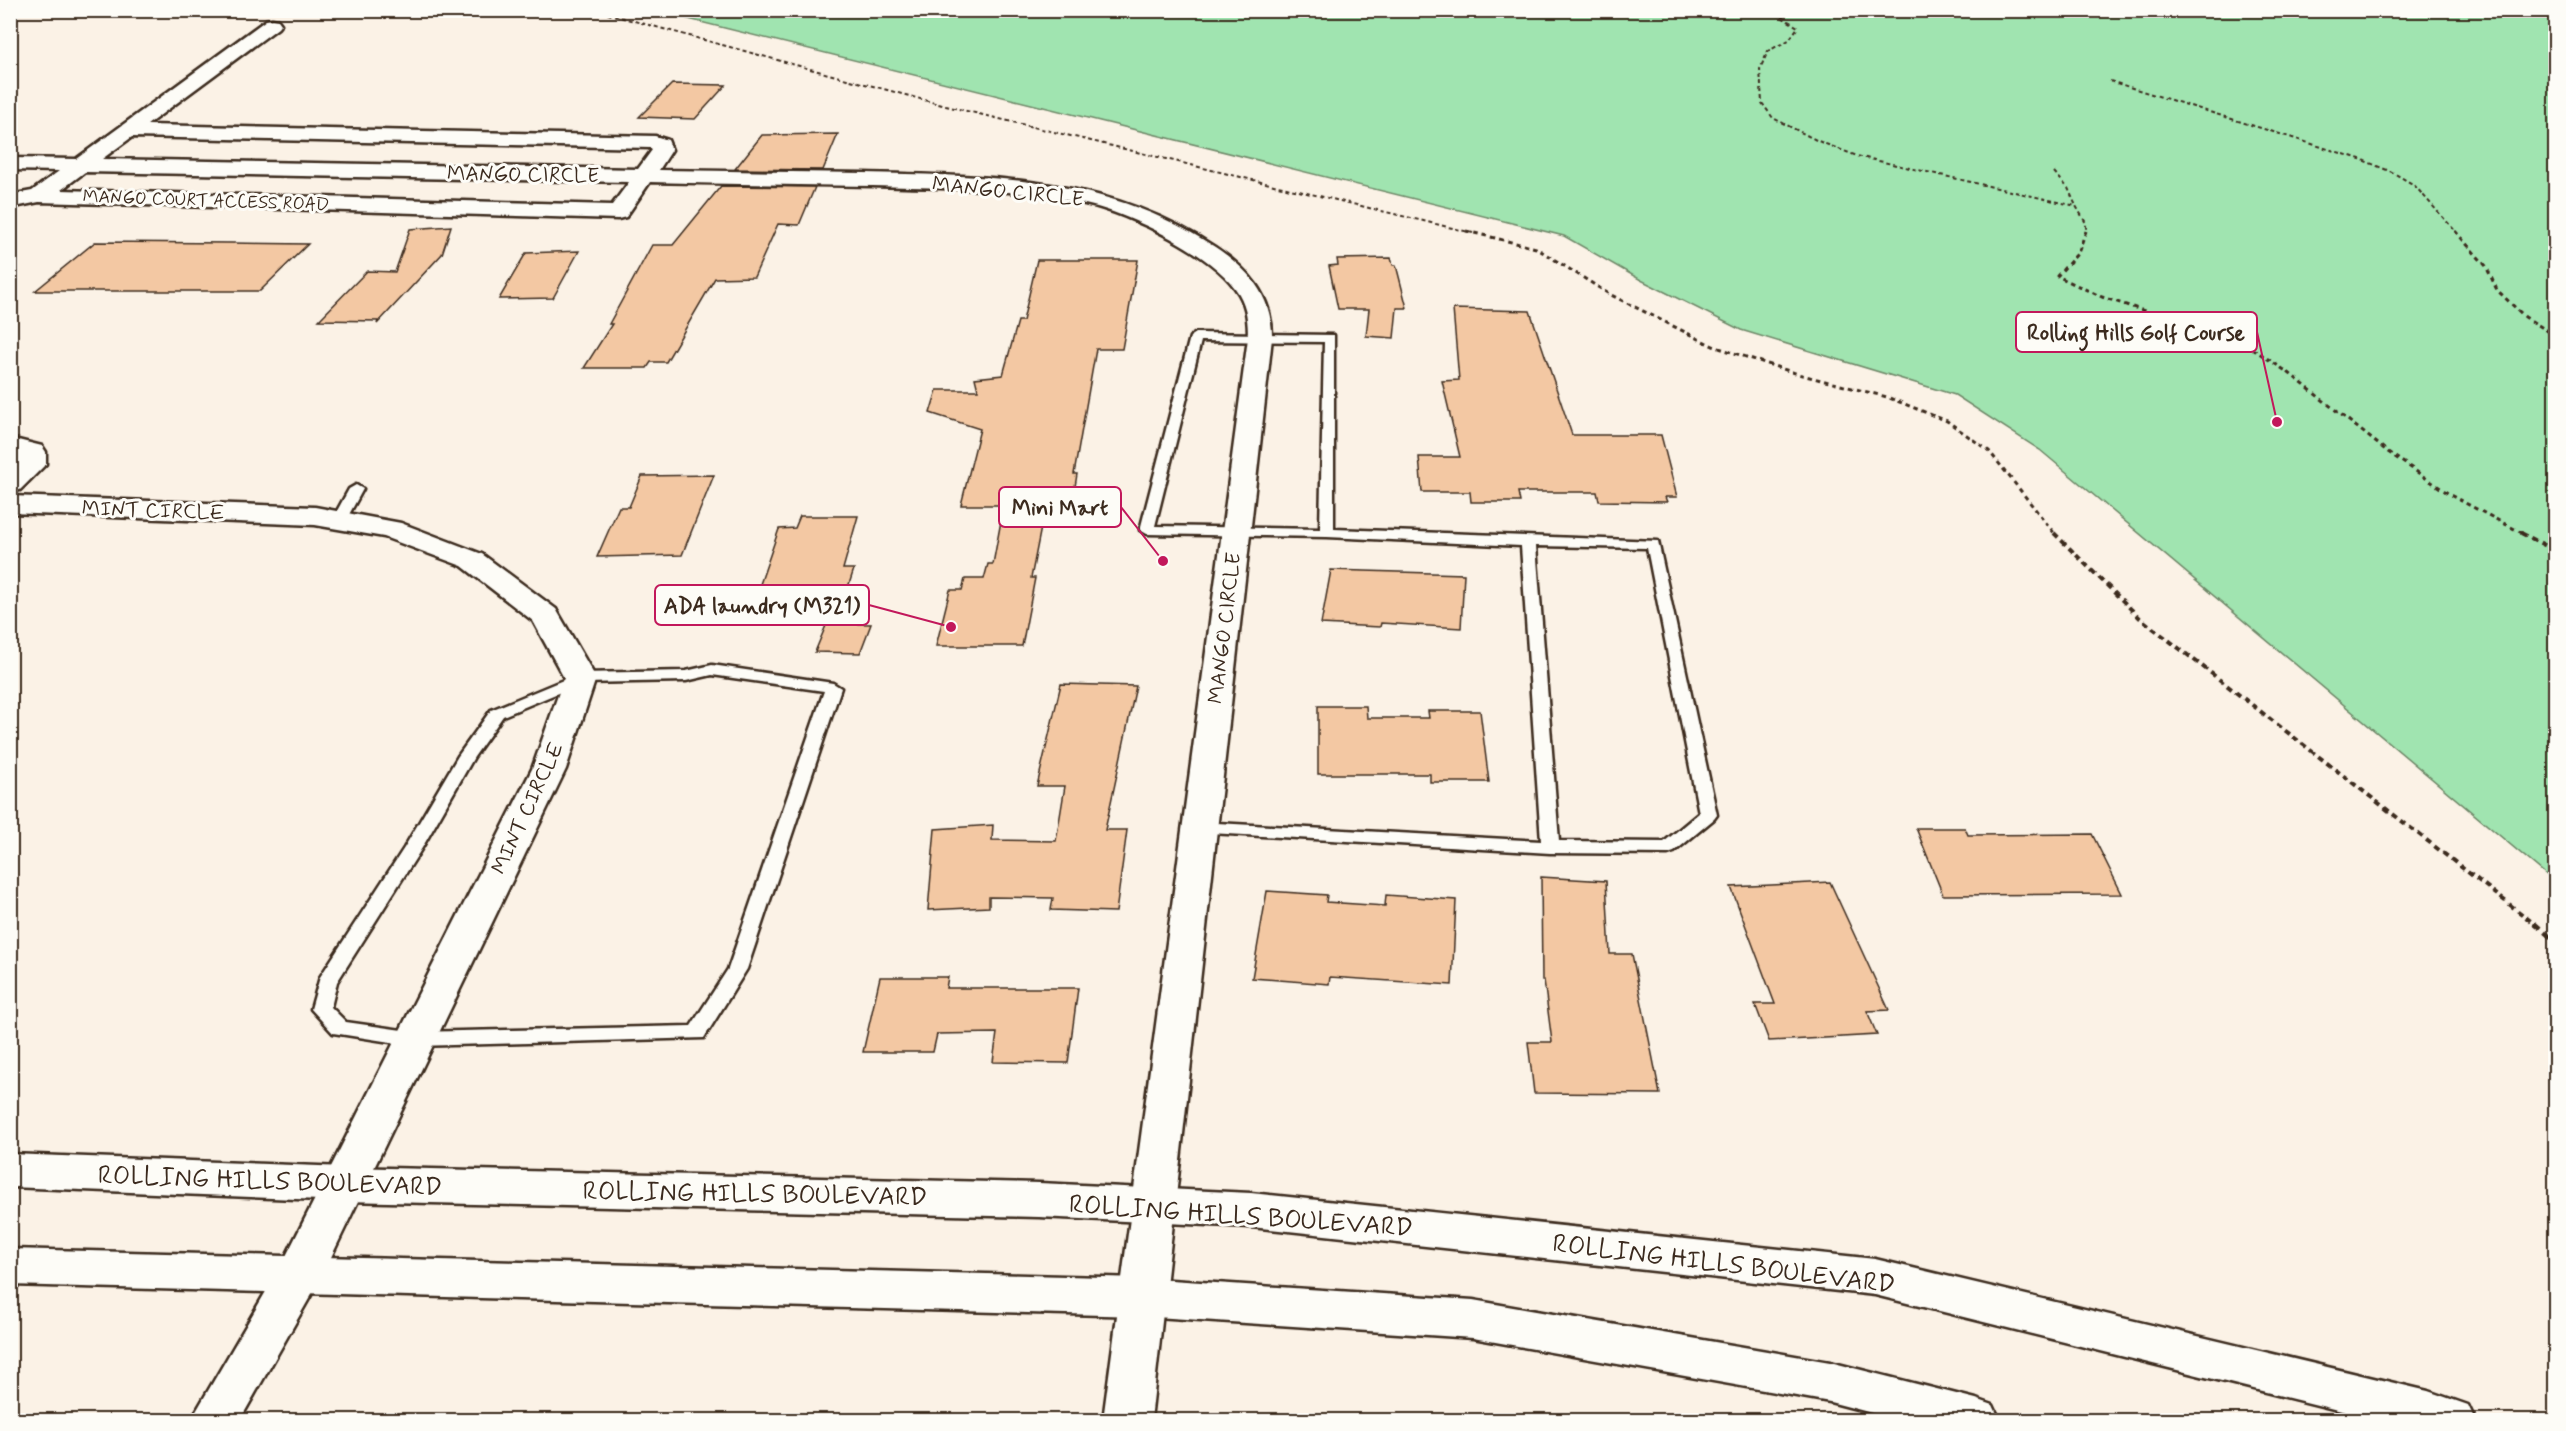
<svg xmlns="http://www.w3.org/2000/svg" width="2566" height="1431" font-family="Mynerve,sans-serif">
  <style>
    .green { fill: #a0e4b0; stroke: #6e8767; stroke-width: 1.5 }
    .building { fill: #f3c8a3; stroke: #3b2a1e; stroke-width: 1.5 }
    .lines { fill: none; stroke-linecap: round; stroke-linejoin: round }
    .service-casing { stroke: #3b2a1e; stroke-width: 5 }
    .minor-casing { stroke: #3b2a1e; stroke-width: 5 }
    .secondary-casing { stroke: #3b2a1e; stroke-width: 5 }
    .path-far3 { stroke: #3b2a1e; stroke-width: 2; stroke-dasharray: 4 3; stroke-linecap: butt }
    .path-far2 { stroke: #3b2a1e; stroke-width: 3; stroke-dasharray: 4.5 4; stroke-linecap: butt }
    .path-far1 { stroke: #3b2a1e; stroke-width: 4; stroke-dasharray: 6 4.5; stroke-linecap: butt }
    .path { stroke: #3b2a1e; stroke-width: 4.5; stroke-dasharray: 8 6; stroke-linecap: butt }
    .service { fill: #fdfcf7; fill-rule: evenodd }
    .minor { fill: #fdfcf7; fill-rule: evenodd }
    .secondary { fill: #fdfcf7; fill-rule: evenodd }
    .labels { text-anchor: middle; stroke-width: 6; stroke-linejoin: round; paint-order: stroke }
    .far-street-label { font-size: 18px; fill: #3b2a1e; stroke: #fdfcf7 }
    .street-label { font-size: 21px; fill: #3b2a1e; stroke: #fdfcf7 }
    .near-street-label { font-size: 26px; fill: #3b2a1e; stroke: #fdfcf7 }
    .leader { fill: none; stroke: #c2185b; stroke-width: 2 }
    .callout-dot { fill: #c2185b; stroke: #fdfcf7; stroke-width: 2 }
    .callout { fill: #fdfcf7; stroke: #c2185b; stroke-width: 2 }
    .callout-label { font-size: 22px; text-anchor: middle; font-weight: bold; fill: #3b2a1e }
  </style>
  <rect width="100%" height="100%" fill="#fbf2e6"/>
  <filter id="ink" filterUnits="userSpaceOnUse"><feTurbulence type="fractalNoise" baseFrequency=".0167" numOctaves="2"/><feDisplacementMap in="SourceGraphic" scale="12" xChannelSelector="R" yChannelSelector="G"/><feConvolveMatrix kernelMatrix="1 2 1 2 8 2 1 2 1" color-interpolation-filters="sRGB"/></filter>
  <g filter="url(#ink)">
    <path class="green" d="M656,11H2555V882L2040,450L1955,395L1741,330L1641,280L1564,236Z"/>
    <g class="building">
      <path d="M672,84L726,85L695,119L639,117Z"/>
      <path d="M838,134L823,170L735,169L762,135Z"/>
      <path d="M721,186L815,187L799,225L778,224L754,277L715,278L666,362H651L647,368H584L612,324H609L652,245H673Z"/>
      <path d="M451,226L442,254L377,324L378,321L319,320L367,271L395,272L410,229Z"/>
      <path d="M95,242L231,243L308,244L260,291H35Z"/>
      <path d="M579,251L553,298L499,299L526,253Z"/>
      <path d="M1391,258L1393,265H1396L1407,308H1397L1394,338L1366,336L1369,309H1338L1329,266L1338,265L1337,259Z"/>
      <path d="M1037,260H1138L1122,349H1096L1074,474H1077L1071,512H1044L1031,578H1035L1022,646H936L950,590H962L965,579H984L988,564H993L1004,505H961L980,429L930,413L937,390H978L975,378L1003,375L1018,321H1023Z"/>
      <path d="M1453,309L1530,311L1572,435H1661L1677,497H1665L1667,502L1599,501L1597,492H1518L1520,502H1471L1470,492H1422L1419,457H1460L1442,381L1459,380Z"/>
      <path d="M714,475L682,555L597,557L619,507H629L642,476Z"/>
      <path d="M800,516H858L843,569H854L842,606L811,607L814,593H757L779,529L795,528Z"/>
      <path d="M1331,570L1464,574L1461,628L1381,623L1380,627L1321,624Z"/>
      <path d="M827,623L871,624L860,653L815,652Z"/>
      <path d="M1061,684L1136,686L1105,830H1127L1116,912L1051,910L1053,898L989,897V907L928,910L935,829L993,825L992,840L1056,841L1065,786H1037Z"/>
      <path d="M1318,706H1366L1367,718H1429L1428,711H1480L1489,782H1430V774H1318Z"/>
      <path d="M1916,828H1965L1968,835L2092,834L2122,894L1943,895Z"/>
      <path d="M1541,877L1606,881L1610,954H1632L1660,1094L1534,1093L1528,1042H1552L1544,980H1542Z"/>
      <path d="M1830,882L1889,1010L1867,1011L1877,1035L1769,1041L1755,1004H1775L1731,887Z"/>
      <path d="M1267,891L1327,895L1326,902L1385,906L1386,895L1456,900L1452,985L1330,977L1329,984L1252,978Z"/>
      <path d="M880,977H948L946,988H1078L1068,1063L993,1062L997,1033L937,1034L933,1052H863Z"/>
    </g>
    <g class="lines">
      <g class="service-casing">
        <g id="service">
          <path d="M1196,333L1334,335V529L1658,541L1717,815L1714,819L1674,852L1668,854L1550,853L1193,832L1190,828L1193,824L1199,822L1541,841L1521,546L1327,537L1147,534L1140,530L1190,337ZM1201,341L1324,342L1320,529L1155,526ZM1536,546L1647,548L1699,813L1664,842L1559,841Z"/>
          <path d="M356,485L363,489L346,520L344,523H334L332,520L349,489Z"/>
          <path d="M712,665L833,683L841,688L747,969L704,1038L416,1046L333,1033L311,1009L320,977L404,848L458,756L491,710L580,673L686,671ZM712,675L824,691L728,969L691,1026L416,1032L346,1022L331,1007L337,982L422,848L474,757L503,716L582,683L686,681Z"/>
        </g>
      </g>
      <g class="minor-casing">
        <g id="minor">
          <path d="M272,19L278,20L281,24L278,28L147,125L655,136L668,140L672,150L659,170C727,171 795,172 864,173C990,176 1105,175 1215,247C1248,269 1273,296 1272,338L1151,1420H1103L1248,338C1248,322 1247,308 1239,294C1216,255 1129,213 1085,204C1016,188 943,188 873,186C798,185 724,184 650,182L626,217L618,219L39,202L10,208V195L32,191L59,171L10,170V158L76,159L266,20ZM132,137L651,148L652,150L638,169L102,159ZM85,172L629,182L612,205L61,190Z"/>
          <path d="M10,438L42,446L46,452V464L20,490L10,492V469L18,462V457L10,455Z"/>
          <path d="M10,496L315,507L401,523L482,554L556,609L596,678L566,769L322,1276L240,1420H191L282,1264L532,769L564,678L533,621L462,566L384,537L315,525L10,513Z"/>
        </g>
      </g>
      <g class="secondary-casing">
        <g id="secondary">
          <path d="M10,1154L345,1167L1039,1183L1251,1193L1875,1259L2428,1391L2468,1405L2475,1420H2378L1875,1295L1251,1227L1039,1217L345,1201L10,1187Z"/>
          <path d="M10,1249L1141,1278L1473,1300L1830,1362L1976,1399L1993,1405L2000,1420H1899L1830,1402L1473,1338L1141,1316L10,1285Z"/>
        </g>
      </g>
      <g class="path-far3">
        <path d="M594,10L946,106L1473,233"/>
        <path d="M1770,10L1798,27L1789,40L1768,51L1760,69L1762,103L1773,118L1818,141L1857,156L2076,206L2086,223V233"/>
        <path d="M2110,81L2360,159L2392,172L2414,185L2457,233"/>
        <path d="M2054,172L2068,188L2076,206"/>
      </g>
      <g class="path-far2">
        <path d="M1466,231L1536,248L1609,294L1713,346L1798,374L1887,397L1947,421L1989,451L2055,534"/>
        <path d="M2086,231L2078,253L2057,276L2102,297L2214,334L2256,351L2289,373L2388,452L2452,496L2524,534"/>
        <path d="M2455,231L2486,266L2497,290L2525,317L2556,336"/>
      </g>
      <g class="path-far1">
        <path d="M2054,533L2140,618L2536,925"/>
        <path d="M2521,533L2556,551"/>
      </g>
      <path class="path" d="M2534,923L2556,942"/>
      <use href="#service" class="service"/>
      <use href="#minor" class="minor"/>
      <use href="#secondary" class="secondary"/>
    </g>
  </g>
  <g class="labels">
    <g class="far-street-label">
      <text transform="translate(206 200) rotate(2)" y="6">MANGO COURT ACCESS ROAD</text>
    </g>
    <g class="street-label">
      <text transform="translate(523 174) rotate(1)" y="7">MANGO CIRCLE</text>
      <text transform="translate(1008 191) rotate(6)" y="7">MANGO CIRCLE</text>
      <text transform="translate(153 510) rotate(2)" y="7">MINT CIRCLE</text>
      <text transform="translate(1224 628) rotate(-83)" y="7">MANGO CIRCLE</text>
      <text transform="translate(527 808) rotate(-65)" y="7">MINT CIRCLE</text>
    </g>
    <g class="near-street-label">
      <text transform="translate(270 1180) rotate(2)" y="9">ROLLING HILLS BOULEVARD</text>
      <text transform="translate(755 1193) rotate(1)" y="9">ROLLING HILLS BOULEVARD</text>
      <text transform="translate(1241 1215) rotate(4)" y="9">ROLLING HILLS BOULEVARD</text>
      <text transform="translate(1724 1263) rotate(7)" y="9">ROLLING HILLS BOULEVARD</text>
    </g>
  </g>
  <path class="leader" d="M2277 422L2257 332M1163 561L1121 507M951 627L869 605"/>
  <g class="callout-dot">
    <circle cx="2277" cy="422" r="6"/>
    <circle cx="1163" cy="561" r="6"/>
    <circle cx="951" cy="627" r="6"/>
  </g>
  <g class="callout">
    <rect x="2016" y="312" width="241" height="40" rx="6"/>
    <rect x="999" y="487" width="122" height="40" rx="6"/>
    <rect x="655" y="585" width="214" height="40" rx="6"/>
  </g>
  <g class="callout-label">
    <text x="2136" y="340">Rolling Hills Golf Course</text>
    <text x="1060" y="515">Mini Mart</text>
    <text x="762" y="613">ADA laundry (M321)</text>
  </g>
  <rect width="2566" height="1431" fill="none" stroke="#fdfcf7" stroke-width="36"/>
  <rect x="18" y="18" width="2530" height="1395" fill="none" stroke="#3b2a1e" stroke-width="2" filter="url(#ink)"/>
</svg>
